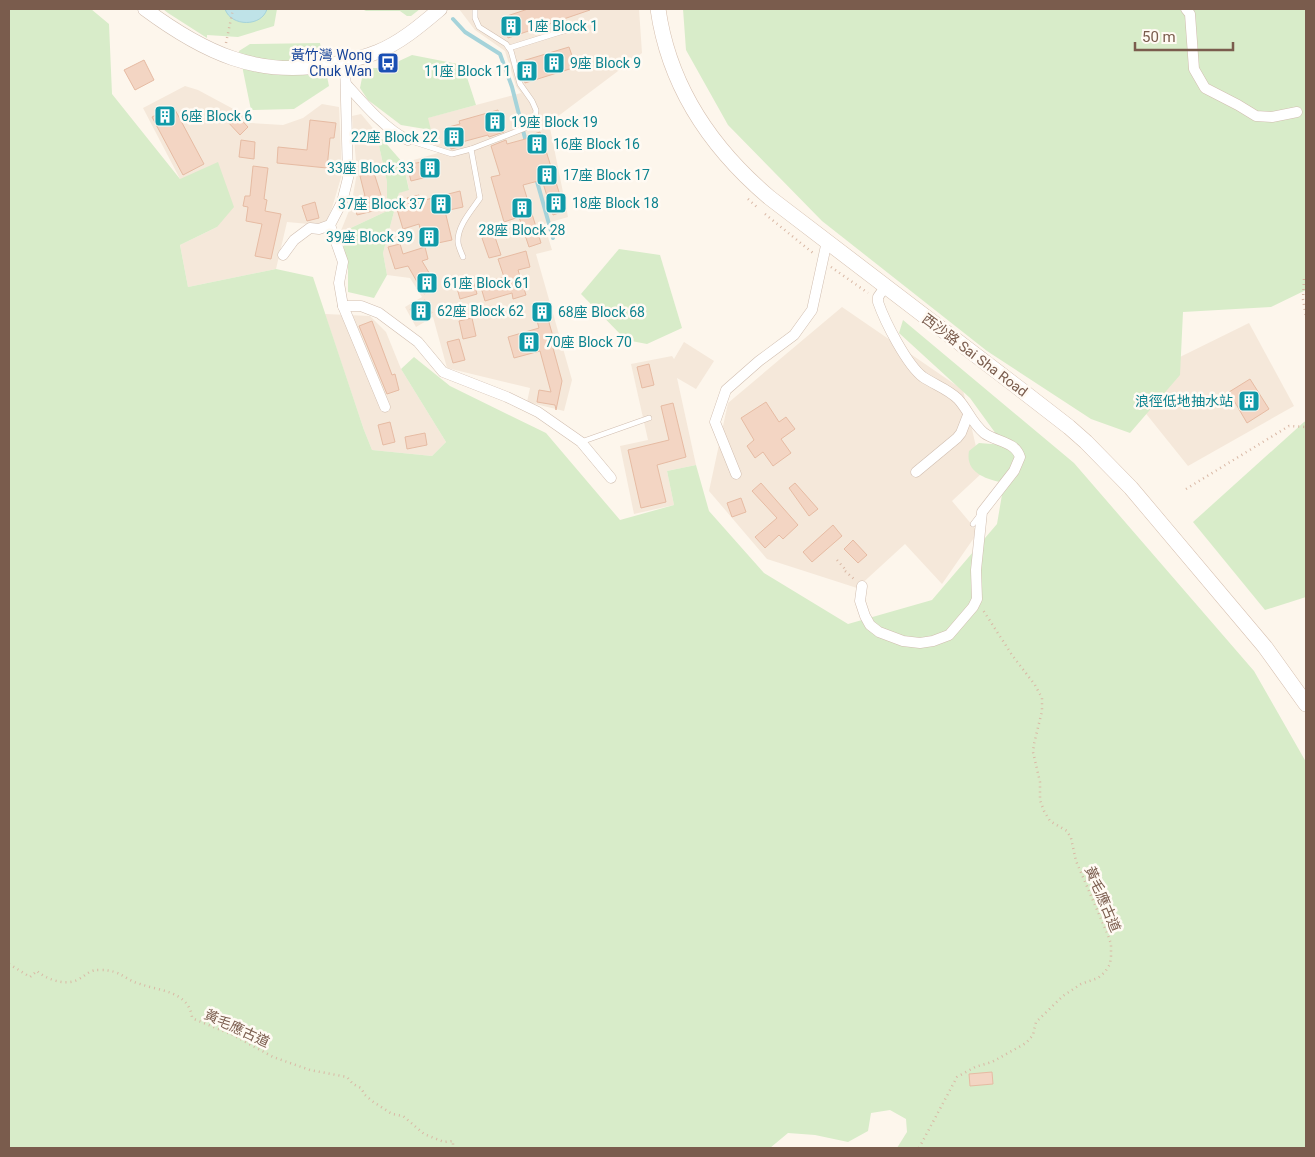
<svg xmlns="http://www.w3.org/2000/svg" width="1315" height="1157" font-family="Roboto,'Noto Sans TC',sans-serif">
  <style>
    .residential { fill: #f5e8da }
    .green { fill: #d8ecc9 }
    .water { fill: #bfe3e8; stroke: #a5d3da }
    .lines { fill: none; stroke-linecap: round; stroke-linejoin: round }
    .stream { stroke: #a5d3da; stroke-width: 4 }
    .building { fill: #f3d5c3; stroke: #e6bba3 }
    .service-casing { stroke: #d1beb0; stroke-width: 6 }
    .minor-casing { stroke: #d1beb0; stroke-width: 11 }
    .tertiary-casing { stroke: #d1beb0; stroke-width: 15 }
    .secondary-casing { stroke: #d6c0b0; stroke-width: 16 }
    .path { stroke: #d9b8a5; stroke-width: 2.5; stroke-dasharray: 1 4; stroke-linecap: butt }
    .service { stroke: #fff; stroke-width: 5 }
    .minor { stroke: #fff; stroke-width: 10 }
    .tertiary { stroke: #fff; stroke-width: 14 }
    .secondary { stroke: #fff; stroke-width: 15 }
    .labels { text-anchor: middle; stroke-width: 5; stroke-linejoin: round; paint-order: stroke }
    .culture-label { font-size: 14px; fill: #0d838f; stroke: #fffaf3; text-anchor: start }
    .transit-label { font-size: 14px; fill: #164399; stroke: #fffaf3; text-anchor: end }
    .street-label { font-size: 14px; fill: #7a5c4d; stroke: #fffaf3 }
  </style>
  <rect width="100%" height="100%" fill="#fdf6ec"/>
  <g class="residential">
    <path d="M459,9H639L642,53L549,123L568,217L544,224L552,250L536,254L572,380L564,411L527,402L530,388L447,368L433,317L416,327L405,307L422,297L410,278L387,275L383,253L399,193L409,189L403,163L438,153L427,118L521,93L516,86L505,51L475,30Z"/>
    <path d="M185,86L198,90L239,112L251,123L283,125L303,118L322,104L339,107L342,174L332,208L327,220L320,225L287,222L276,269L188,287L180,245L217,227L180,179L143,108Z"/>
    <path d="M361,114L376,132L387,182V211L340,233L351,206L357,173L352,116Z"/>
    <path d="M842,307L963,390L982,473L952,501L978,532L942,584L905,544L857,588L767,559L709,491L728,403Z"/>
    <path d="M325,314L370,316L386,332L401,369L446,442L432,456L372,450L364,430Z"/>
    <path d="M1249,323L1294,406L1188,466L1123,385Z"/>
    <path d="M684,342L714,361L696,389L677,378L696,465L667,471L674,505L634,514L620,446L648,440L631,364L672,356L674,359Z"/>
  </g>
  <g class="green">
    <path d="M9,9H91L109,24L112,94L180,179L218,162L234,207L217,227L180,245L188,287L276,269L313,277L364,430L372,450L432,456L446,442L401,369L414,357L450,386L546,433L620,520L674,505L667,471L696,465L709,511L764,573L848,624L932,600L997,524L1004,483C986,479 965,473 969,451L979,443L1004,445L970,398L899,333L903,320L1074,463L1254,671L1306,762V1148H897L907,1132L906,1119L890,1110L871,1113L868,1131L848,1142L815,1135L788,1133L770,1148H9Z"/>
    <path d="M163,9H277L274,26L238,37L207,35V38L168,13Z"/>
    <path d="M362,9H420L411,16H407L400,11H366Z"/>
    <path d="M683,9H1306V290L1271,307L1183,312L1180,375L1130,433L1091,419L987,351L822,221L728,125L686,50Z"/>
    <path d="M320,43L329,86L294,109L251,110L239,51L250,44Z"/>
    <path d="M412,55L463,65L476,105L428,118L431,130L401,125L368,100L360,88L364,68H384Z"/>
    <path d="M376,132L403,163L409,190L399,193L383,253L387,275L374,298L348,292V265L340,233L387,211V182Z"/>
    <path d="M619,249L660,255L682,328L647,344L626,340L581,294Z"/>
    <path d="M1306,421V597L1265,610L1193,522L1304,422Z"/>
  </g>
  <path class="water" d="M225,9H267C262,27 231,27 225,9Z"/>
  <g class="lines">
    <g class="stream">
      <path d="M453,19L465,32L500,54L512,87L526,142"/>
      <path d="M536,178L553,238"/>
    </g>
  </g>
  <g class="building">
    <path d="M528,9H590V10L508,38L501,18Z"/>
    <path d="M569,47L576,67L525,83L519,62Z"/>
    <path d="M144,60L154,80L135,90L124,70Z"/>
    <path d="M173,106L204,164L183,175L152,117Z"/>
    <path d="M498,110L504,132L489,137L488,135L462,142L463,146L451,149L445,128L460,124L459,121Z"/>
    <path d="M234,112L248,127L240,135L226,120Z"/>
    <path d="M310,120L336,123L334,138H330L327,168L277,163L278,147L307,150Z"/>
    <path d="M540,132L565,211L553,215L542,180L523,185L541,243L529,247L519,217L504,222L491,177L500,175L491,146L506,140L507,144L529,138L528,136Z"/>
    <path d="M241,140L255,142L254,159L239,157Z"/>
    <path d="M435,159L439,174L411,181L407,165Z"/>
    <path d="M253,166L268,168L264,199L267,200L265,211L281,214L271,259L255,256L262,224L246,221L248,207L243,206L245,196H250Z"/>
    <path d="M374,173L385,208L357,215L353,199L365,196L360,176Z"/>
    <path d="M460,191L463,207L445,211L452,240L424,246L419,224L403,229L397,209L409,206L407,198L419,195L421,201Z"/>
    <path d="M315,202L319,218L307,221L302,206Z"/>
    <path d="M494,234L501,255L489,258L482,238Z"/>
    <path d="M400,244L403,254L425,247L428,259L422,261L437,286L424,294L408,266L395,269L388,247Z"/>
    <path d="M526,251L530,267L518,270L526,295L513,299L512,293L485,301L480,284L504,277L498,259Z"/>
    <path d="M474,283L477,294L460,299L457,288Z"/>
    <path d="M425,300L432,313L418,321L410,309Z"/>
    <path d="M546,303L551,318L548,319L556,347L553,348L562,381L556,410L555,405L537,402L539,390L551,392L540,351L514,358L508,337L539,328L533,306Z"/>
    <path d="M472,318L476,336L463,339L459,321Z"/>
    <path d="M372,321L392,375L395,374L399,390L387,394L359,326Z"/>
    <path d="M459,339L465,360L453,363L447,342Z"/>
    <path d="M649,364L654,385L642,388L637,367Z"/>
    <path d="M1250,379L1269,409L1247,423L1229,392Z"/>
    <path d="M766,402L779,422L786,417L795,429L781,439L791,453L773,466L763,452L755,458L747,446L754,440L741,418Z"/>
    <path d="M673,403L686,457L657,465L666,502L641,508L628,450L669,440L661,406Z"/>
    <path d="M390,422L395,442L383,445L378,425Z"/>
    <path d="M425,433L427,445L407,449L405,437Z"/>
    <path d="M761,483L798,525L783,539L779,535L765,548L755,537L777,518L752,491Z"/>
    <path d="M795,483L818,509L809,516L789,488Z"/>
    <path d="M741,498L746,512L732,517L727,503Z"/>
    <path d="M833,525L842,536L812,562L803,552Z"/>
    <path d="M853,540L867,555L858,563L844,549Z"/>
    <path d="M992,1072L993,1084L970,1086L969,1074Z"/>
  </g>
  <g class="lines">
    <g class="service-casing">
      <g id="service">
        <path d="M509,48L573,28"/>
        <path d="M408,140L452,154L471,149L528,127L535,119L536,110L532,101L520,84L511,51L506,44L479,27L475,18V9"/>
        <path d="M463,257C461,252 458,246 458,242C457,226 472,210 480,198L471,149"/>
        <path d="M581,442L649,418"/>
        <path d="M973,524L980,515"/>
      </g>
    </g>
    <g class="minor-casing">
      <g id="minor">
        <path d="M1186,9L1190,14L1194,69L1205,88L1238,105L1256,116L1272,117L1297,112"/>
        <path d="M345,61L348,178L342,202L330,225L343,262L339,283L343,306L385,407"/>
        <path d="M346,84C363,103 385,129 408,140"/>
        <path d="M283,255L294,240L310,228L319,229L330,225"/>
        <path d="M343,306H361L379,313L418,342L443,372L507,397L538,412L581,442L611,478"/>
        <path d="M916,472L957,438L961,433L968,415"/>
        <path d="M736,474L715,422L726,390L759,361L794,335L812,310L827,241"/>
        <path d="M862,586L860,601L865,616L870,625L879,632L903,641L920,643L933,641L949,635L973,607L977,599L976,570L982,512L1014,471L1020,457C1015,441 996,442 984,433C972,423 968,410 958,399C948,389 935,385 923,377C907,365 885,322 878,302V297L885,287"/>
      </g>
    </g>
    <g class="tertiary-casing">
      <path id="tertiary" d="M145,9C203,52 258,79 333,64C347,61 363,58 377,52C400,43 421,25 440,9"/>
    </g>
    <g class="secondary-casing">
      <path id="secondary" d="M658,9C669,86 712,149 770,198L1020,389L1069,427L1086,442L1131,488L1265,647L1306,704"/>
    </g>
    <g class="path">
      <path d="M226,43L233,9"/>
      <path d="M748,199L759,209"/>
      <path d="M765,214L813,253"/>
      <path d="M831,267L868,293"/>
      <path d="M1304,279L1303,299L1306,317"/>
      <path d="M1186,489L1289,426L1306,427"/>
      <path d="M837,560L845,569L844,570L855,580"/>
      <path d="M9,964L30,977L37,971C46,979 65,986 77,980C86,976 89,969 101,970C121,970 125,980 140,984C160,991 188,991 192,1017L194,1019L233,1035L273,1057L310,1070L347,1077L353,1084L361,1088L365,1095L372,1101L392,1114L403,1116L424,1134L444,1142L453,1141V1148"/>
      <path d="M919,1148L957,1077L975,1067L992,1062L1026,1043L1033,1035L1036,1022L1063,996L1081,984L1098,978L1105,972L1110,964L1111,956V944L1108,935L1076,861L1071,838L1067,831L1050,821L1044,811L1040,800V782L1033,752L1034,744L1042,711V698L1035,685L1012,655L983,610"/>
    </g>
    <use href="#service" class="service"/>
    <use href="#minor" class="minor"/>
    <use href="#tertiary" class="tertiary"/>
    <use href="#secondary" class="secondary"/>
  </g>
  <defs>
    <g id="building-square" transform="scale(1.125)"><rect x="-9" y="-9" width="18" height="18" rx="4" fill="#0f9aa8" stroke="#fffaf3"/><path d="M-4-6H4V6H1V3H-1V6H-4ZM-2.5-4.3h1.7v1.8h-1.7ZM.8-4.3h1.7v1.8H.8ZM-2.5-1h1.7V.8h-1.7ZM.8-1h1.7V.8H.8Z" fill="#fff"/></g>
    <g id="bus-square" transform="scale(1.125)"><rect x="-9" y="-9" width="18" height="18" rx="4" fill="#1a4fb4" stroke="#fffaf3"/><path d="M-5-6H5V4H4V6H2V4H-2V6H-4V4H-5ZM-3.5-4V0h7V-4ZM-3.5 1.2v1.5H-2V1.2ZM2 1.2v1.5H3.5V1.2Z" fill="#fff"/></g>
  </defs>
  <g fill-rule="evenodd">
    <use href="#building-square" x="511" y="26"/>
    <use href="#bus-square" x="388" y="63"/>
    <use href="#building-square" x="554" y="63"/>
    <use href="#building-square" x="527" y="71"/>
    <use href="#building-square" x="165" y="116"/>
    <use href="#building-square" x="495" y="122"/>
    <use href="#building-square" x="454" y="137"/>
    <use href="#building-square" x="537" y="144"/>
    <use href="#building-square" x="430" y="168"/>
    <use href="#building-square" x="547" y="175"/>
    <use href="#building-square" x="556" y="203"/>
    <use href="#building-square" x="441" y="204"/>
    <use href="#building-square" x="522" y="208"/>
    <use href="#building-square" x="429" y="237"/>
    <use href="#building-square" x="427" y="283"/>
    <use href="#building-square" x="421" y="311"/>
    <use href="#building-square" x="542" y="312"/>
    <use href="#building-square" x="529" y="342"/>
    <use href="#building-square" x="1249" y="401"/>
  </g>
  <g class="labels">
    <g class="culture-label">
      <text x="527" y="31">1座 Block 1</text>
      <text x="570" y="68">9座 Block 9</text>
      <text x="511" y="76" text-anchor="end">11座 Block 11</text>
      <text x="181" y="121">6座 Block 6</text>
      <text x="511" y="127">19座 Block 19</text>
      <text x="438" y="142" text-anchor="end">22座 Block 22</text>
      <text x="553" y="149">16座 Block 16</text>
      <text x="414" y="173" text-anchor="end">33座 Block 33</text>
      <text x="563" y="180">17座 Block 17</text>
      <text x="572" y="208">18座 Block 18</text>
      <text x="425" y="209" text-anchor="end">37座 Block 37</text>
      <text x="522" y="235" text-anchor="middle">28座 Block 28</text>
      <text x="413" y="242" text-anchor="end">39座 Block 39</text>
      <text x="443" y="288">61座 Block 61</text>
      <text x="437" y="316">62座 Block 62</text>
      <text x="558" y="317">68座 Block 68</text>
      <text x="545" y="347">70座 Block 70</text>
      <text x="1233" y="406" text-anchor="end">浪徑低地抽水站</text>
    </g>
    <g class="transit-label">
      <text x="372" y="60">黃竹灣 Wong<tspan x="372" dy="16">Chuk Wan</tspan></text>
    </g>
    <g class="street-label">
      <text transform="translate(975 355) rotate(37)" y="5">西沙路 Sai Sha Road</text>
      <text transform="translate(1103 899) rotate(67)" y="5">黃毛應古道</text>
      <text transform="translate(237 1028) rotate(25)" y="5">黃毛應古道</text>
    </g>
  </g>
  <rect width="1315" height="1157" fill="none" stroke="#7a5c4d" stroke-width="20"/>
  <path d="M1135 42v8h98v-8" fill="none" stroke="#7a5c4d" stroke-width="2.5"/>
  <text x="1142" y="42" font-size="15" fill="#7a5c4d" stroke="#fffaf3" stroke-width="4" paint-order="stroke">50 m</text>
</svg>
